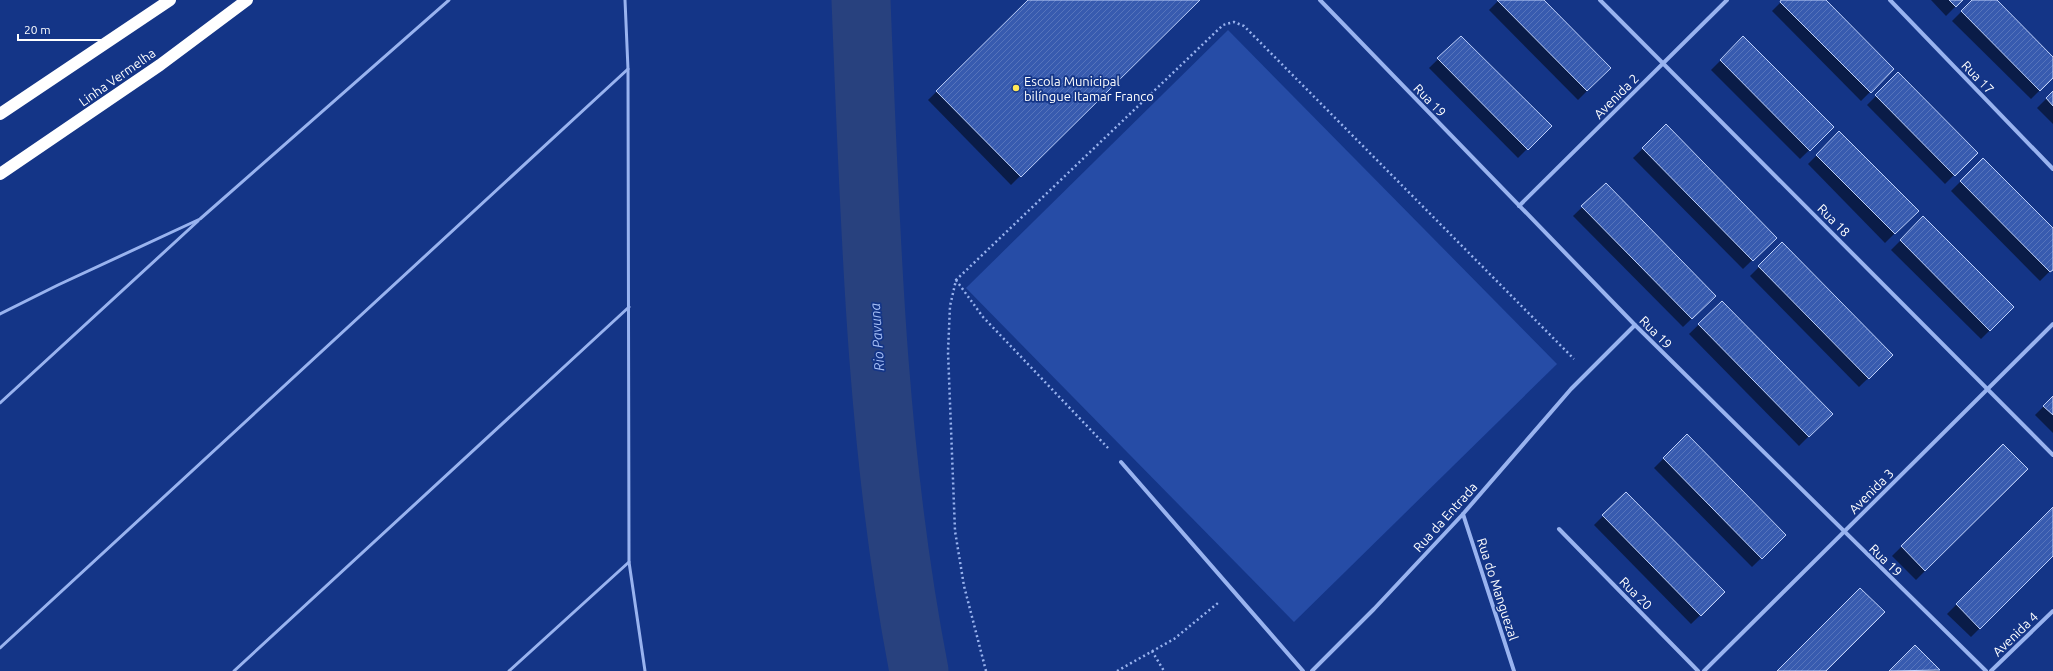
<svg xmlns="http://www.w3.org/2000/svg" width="2053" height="671" font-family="Ubuntu,sans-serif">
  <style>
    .pitch { fill: #264ca6 }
    .shadow { fill: #0007 }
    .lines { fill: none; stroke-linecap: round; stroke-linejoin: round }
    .river { stroke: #28417e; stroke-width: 59 }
    .building { fill: url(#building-hatch); stroke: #bfd1fb }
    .path { stroke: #99b3ef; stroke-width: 2.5; stroke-dasharray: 2 3; stroke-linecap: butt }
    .service { stroke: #99b3ef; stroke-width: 3 }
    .minor { stroke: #99b3ef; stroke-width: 4 }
    .motorway { stroke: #fff; stroke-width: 12 }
    .poi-dot { fill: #ffe757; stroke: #143587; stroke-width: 1.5 }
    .labels { text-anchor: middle; stroke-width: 3.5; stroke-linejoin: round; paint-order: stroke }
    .street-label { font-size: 13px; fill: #fff; stroke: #143587 }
    .poi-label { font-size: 13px; fill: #fff; stroke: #143587; text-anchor: start }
    .water-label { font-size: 14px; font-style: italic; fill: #a5bef6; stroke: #143587 }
  </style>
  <defs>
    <pattern id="building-hatch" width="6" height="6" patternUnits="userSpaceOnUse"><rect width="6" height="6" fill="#385baf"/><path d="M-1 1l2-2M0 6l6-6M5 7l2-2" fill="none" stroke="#5674bb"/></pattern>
  </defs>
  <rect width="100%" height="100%" fill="#143587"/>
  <path class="pitch" d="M1228,30L1557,364L1294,622L966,288Z"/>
  <g class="shadow">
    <path d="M1030,0H1199L1011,185L928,100Z"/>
    <path d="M1499,0H1542L1610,68L1578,100L1489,10Z"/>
    <path d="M1783,0H1824L1893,69L1861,101L1772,11Z"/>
    <path d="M1931,0H1962L1946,16Z"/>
    <path d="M1973,0H1996L2053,58V77L2031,99L1952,21Z"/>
    <path d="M1461,37L1550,126L1518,158L1429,68Z"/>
    <path d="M1743,38L1833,127L1800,159L1711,70Z"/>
    <path d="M1898,74L1976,153L1945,184L1867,105Z"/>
    <path d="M2053,92V124L2037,108Z"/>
    <path d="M1666,126L1775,238L1743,269L1633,158Z"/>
    <path d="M1839,133L1917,211L1885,243L1808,164Z"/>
    <path d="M1983,159L2053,229V268L2040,281L1951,191Z"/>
    <path d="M1606,184L1715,296L1683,327L1573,216Z"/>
    <path d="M1923,218L2013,307L1981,339L1891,250Z"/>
    <path d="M1782,244L1892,355L1859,387L1750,276Z"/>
    <path d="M1722,302L1831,414L1799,446L1689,334Z"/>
    <path d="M2053,397V433L2035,415Z"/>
    <path d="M1687,435L1785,535L1752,567L1654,468Z"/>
    <path d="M2003,446L2026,469L1916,580L1892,556Z"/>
    <path d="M1626,493L1724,592L1691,624L1594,525Z"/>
    <path d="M2053,508V555L1971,637L1947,614Z"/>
    <path d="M1915,647L1938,671H1891Z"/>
  </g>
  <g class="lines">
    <path class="river" d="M861,0C870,224 876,450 919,671"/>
  </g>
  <g class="building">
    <path d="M1028,0H1200L1021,177L936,91Z"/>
    <path d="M1497,0H1544L1611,68L1587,91Z"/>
    <path d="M1781,0H1826L1894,69L1871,93L1780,2Z"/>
    <path d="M1949,0H1963L1956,7Z"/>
    <path d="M1972,0H1997L2053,57V78L2040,91L1961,11Z"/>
    <path d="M1461,36L1552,126L1528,150L1437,58Z"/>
    <path d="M1743,36L1834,127L1810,151L1720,60Z"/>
    <path d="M1898,72L1978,153L1955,176L1875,95Z"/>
    <path d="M2053,91V106L2046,98Z"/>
    <path d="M1666,124L1777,238L1753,261L1642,148Z"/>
    <path d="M1839,131L1919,211L1895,234L1816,155Z"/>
    <path d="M1983,158L2053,228V270L2050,272L1960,181Z"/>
    <path d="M1606,183L1716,296L1692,319L1581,206Z"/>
    <path d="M1923,216L2014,307L1990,331L1900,240Z"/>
    <path d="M1782,242L1893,355L1869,379L1758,266Z"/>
    <path d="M1722,301L1833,414L1809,437L1698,324Z"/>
    <path d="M2053,396V415L2043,406Z"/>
    <path d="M1687,434L1786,535L1762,559L1663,458Z"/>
    <path d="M2003,444L2028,469L1925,571L1901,546Z"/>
    <path d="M1626,492L1725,592L1701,616L1602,515Z"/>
    <path d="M2053,507V556L1980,629L1956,604Z"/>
    <path d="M1860,588L1885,612L1826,671H1777Z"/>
    <path d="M1915,645L1940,670L1889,671Z"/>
  </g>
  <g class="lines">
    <g class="path">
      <path d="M956,280L983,317L1108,448"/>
      <path d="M1152,651L1164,671"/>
      <path d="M986,671L964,586L955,531L948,352L950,306L956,280L1223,25L1234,22L1244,26L1574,359"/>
      <path d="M1117,671L1174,639L1218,603"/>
    </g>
    <g class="service">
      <path d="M625,0L628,69L629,562L645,671"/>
      <path d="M0,314L58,285L200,219L449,0"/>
      <path d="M0,403L198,221"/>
      <path d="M0,648L628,69"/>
      <path d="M234,671L629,307"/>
      <path d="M509,671L629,562"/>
    </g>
    <g class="minor">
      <path d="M1320,0L1635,325L1986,671"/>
      <path d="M1600,0L2053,455"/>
      <path d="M1890,0L2053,169"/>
      <path d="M1519,206L1727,0"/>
      <path d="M1121,462L1303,671"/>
      <path d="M1463,514L1514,671"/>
      <path d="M1559,529L1698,671"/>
      <path d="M1312,671L1374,609L1463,514L1571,389L1635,325"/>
      <path d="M1704,671L2053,324"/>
      <path d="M1991,671L2053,611"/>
    </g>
    <g class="motorway">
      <path d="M0,114L170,0"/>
      <path d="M0,174L160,65L247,0"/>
    </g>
  </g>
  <circle class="poi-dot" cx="1016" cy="88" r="4"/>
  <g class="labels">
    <g class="street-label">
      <text transform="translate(117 77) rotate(-35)" y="5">Linha Vermelha</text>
      <text transform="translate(1978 77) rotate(46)" y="5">Rua 17</text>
      <text transform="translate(1616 96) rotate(-45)" y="5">Avenida 2</text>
      <text transform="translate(1430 100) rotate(46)" y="5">Rua 19</text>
      <text transform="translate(1834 220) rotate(45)" y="5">Rua 18</text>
      <text transform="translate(1656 332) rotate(45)" y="5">Rua 19</text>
      <text transform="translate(1871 491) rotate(-45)" y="5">Avenida 3</text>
      <text transform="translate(1445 517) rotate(-48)" y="5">Rua da Entrada</text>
      <text transform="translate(1886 560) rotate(44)" y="5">Rua 19</text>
      <text transform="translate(1498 589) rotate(72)" y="5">Rua do Manguezal</text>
      <text transform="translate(1636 593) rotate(45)" y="5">Rua 20</text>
      <text transform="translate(2015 634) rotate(-44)" y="5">Avenida 4</text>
    </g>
    <g class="poi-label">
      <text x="1024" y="86">Escola Municipal<tspan x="1024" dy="15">bilíngue Itamar Franco</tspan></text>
    </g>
    <g class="water-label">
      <text transform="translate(877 337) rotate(-94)" y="5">Rio Pavuna</text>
    </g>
  </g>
  <path d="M18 34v6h99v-6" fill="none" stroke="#ffffff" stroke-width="2"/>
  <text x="24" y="34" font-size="12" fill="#ffffff" stroke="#143587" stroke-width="3" paint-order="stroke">20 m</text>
</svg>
